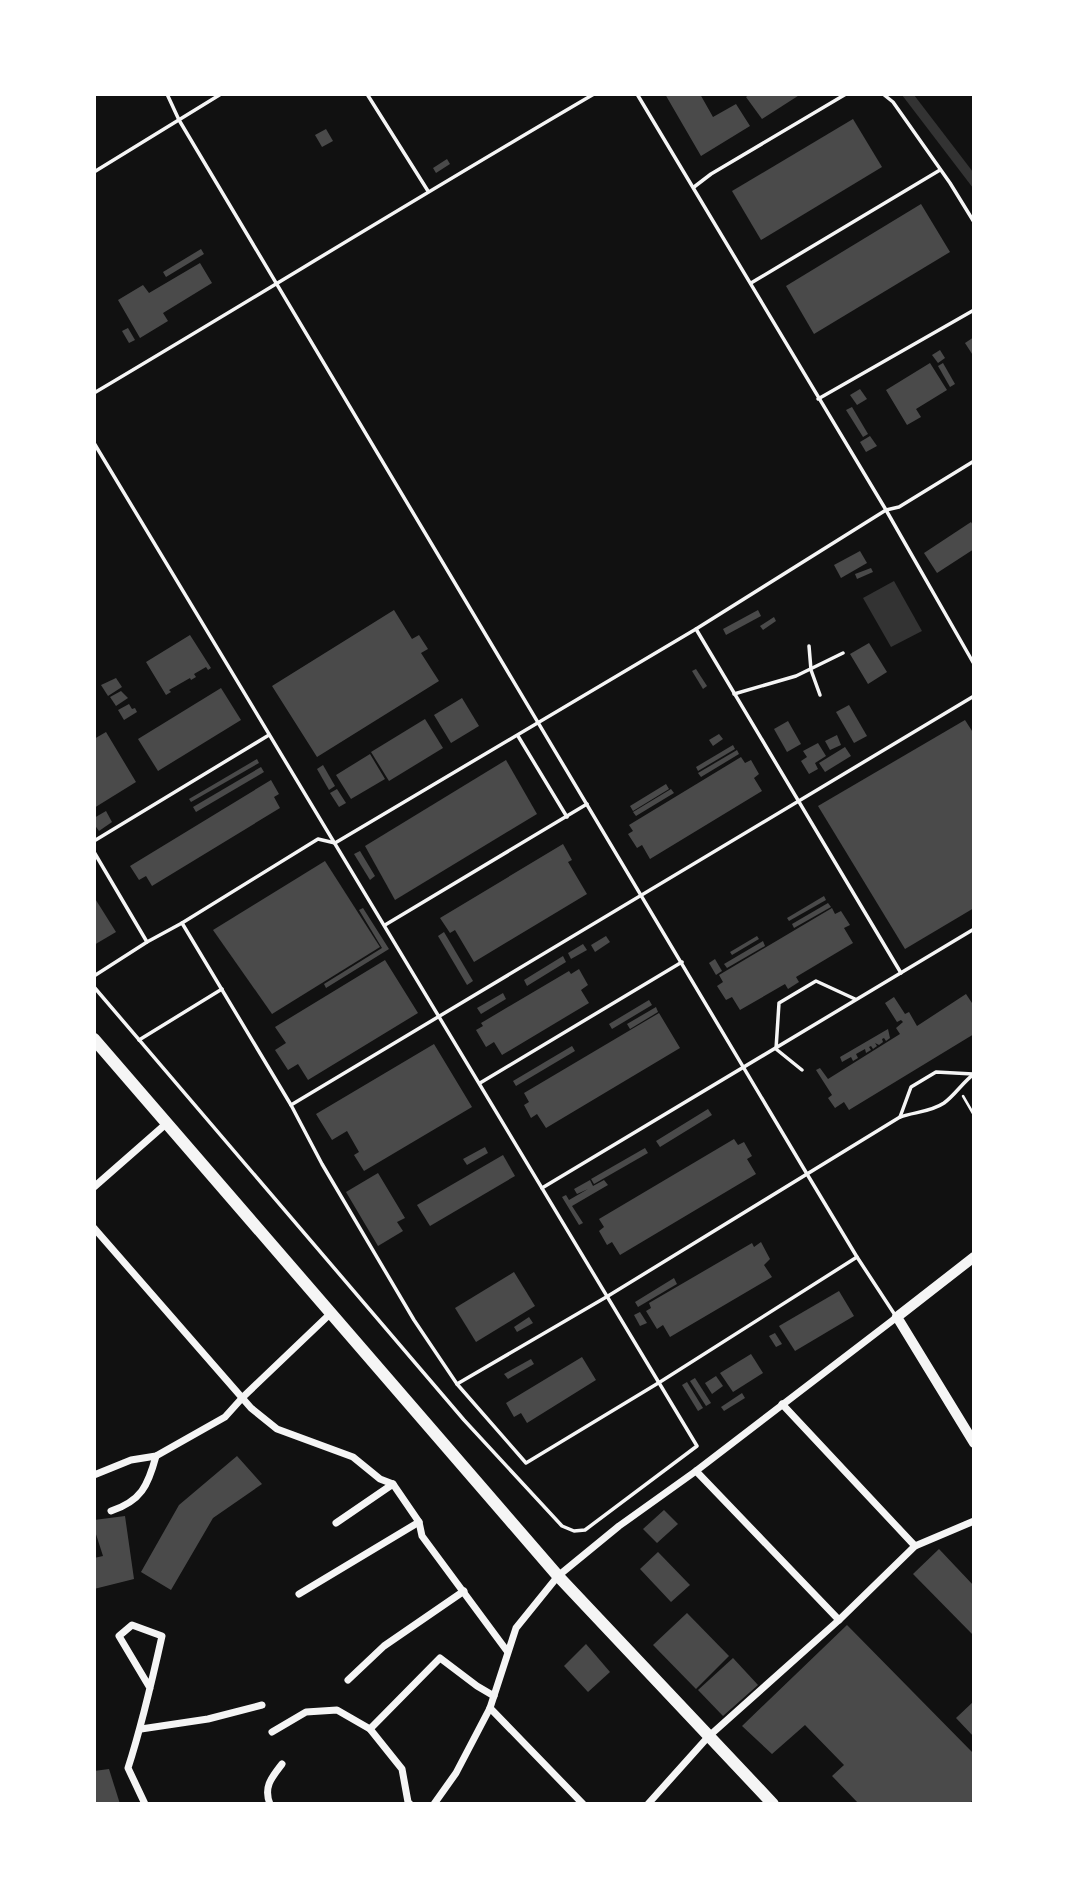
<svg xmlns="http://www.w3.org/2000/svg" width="1068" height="1898" font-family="Signika,sans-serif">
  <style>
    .water { fill: #333 }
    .building { fill: #4a4a4a }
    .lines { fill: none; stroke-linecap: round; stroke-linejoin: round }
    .path { stroke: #f5f5f5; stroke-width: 2.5 }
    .service { stroke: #f5f5f5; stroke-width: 3.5 }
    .minor { stroke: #f5f5f5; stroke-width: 7 }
    .tertiary { stroke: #f5f5f5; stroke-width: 10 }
    .primary { stroke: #f5f5f5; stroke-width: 12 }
  </style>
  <rect width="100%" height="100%" fill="#111"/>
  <g class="water">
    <path d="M902,95H914L973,172V188Z"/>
    <path d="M894,581L922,631L891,647L863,598Z"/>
  </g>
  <g class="building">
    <path d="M665,94H700L713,117L736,104L750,126L701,156Z"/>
    <path d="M750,94H801L762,119L746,97Z"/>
    <path d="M853,119L882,167L761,240L732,191Z"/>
    <path d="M326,129L333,141L322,147L315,135Z"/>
    <path d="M447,159L450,164L436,173L433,168Z"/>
    <path d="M921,204L950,252L814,334L786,286Z"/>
    <path d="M201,249L204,254L166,277L163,272Z"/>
    <path d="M200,263L212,283L163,313L168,321L140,338L118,300L143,285L149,293Z"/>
    <path d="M128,328L135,340L129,343L122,331Z"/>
    <path d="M974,337V357L965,343Z"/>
    <path d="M940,350L945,358L938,363L932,355Z"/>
    <path d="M930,363L947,390L916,409L921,417L907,425L886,390Z"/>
    <path d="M943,363L955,384L950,387L938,366Z"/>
    <path d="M860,389L867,399L857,405L850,395Z"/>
    <path d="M852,407L868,434L863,437L846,410Z"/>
    <path d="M870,436L877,446L866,452L860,442Z"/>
    <path d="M971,522L974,527V549L937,573L924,553Z"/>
    <path d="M860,551L867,563L841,578L834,565Z"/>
    <path d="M871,568L873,572L857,579L855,574Z"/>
    <path d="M394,610L412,639L419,635L428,649L421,653L439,681L317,757L272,686Z"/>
    <path d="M758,610L761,616L726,635L723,629Z"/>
    <path d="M774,617L776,621L763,630L760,626Z"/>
    <path d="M190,635L211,668L208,670L206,667L194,674L196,677L191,680L190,678L169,690L171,692L166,695L146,662Z"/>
    <path d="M869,643L887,672L868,684L850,654Z"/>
    <path d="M696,669L707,686L703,689L692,671Z"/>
    <path d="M116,678L122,687L108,696L101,685Z"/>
    <path d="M221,688L241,720L158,771L138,739Z"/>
    <path d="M121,691L128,698L116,706L110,697Z"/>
    <path d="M462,698L479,726L451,743L434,715Z"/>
    <path d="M129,704L132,709L135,708L137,712L124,720L118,710Z"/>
    <path d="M849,705L867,736L854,743L836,712Z"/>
    <path d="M425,719L443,748L389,781L371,752Z"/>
    <path d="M965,720L974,734V908L905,949L818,806Z"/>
    <path d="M788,721L801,744L787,752L774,729Z"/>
    <path d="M106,732L136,782L94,808V739Z"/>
    <path d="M719,734L723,739L713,746L709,740Z"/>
    <path d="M837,735L841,745L830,750L825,741Z"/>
    <path d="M818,743L826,756L815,763L818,769L809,774L801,761L807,757L803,751Z"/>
    <path d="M733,745L735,749L698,771L696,767Z"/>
    <path d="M845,747L851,756L825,772L819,763Z"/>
    <path d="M737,750L739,754L701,777L698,773Z"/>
    <path d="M370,754L385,779L351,799L336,775Z"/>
    <path d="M741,757L745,763L751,760L759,774L754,778L762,791L650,859L642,845L637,848L628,834L633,831L629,825Z"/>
    <path d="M257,759L259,763L191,802L189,799Z"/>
    <path d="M506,760L537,814L395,900L365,846Z"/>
    <path d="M323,765L335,786L329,790L317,769Z"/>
    <path d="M261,767L264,772L196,812L193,807Z"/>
    <path d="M271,780L279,794L274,797L280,808L152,886L146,876L139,880L130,866Z"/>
    <path d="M666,784L669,789L633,811L630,806Z"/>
    <path d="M337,789L346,803L339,807L330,793Z"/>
    <path d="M671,789L674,793L636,816L633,812Z"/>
    <path d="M106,811L112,822L99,831L94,824V818Z"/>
    <path d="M563,844L572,860L568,862L587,894L474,962L455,930L450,933L440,918Z"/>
    <path d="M360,851L375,876L370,880L354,854Z"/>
    <path d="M325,861L380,947L272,1014L213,930Z"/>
    <path d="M824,896L826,900L789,921L787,918Z"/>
    <path d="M94,897L116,932L94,945Z"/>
    <path d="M828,903L831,907L794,928L792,924Z"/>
    <path d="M363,908L389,949L326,988L324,984L382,948L359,910Z"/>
    <path d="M832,908L835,914L841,911L850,925L844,928L853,943L796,977L799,982L788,989L785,984L740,1010L732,997L726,1000L717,986L723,982L719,975Z"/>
    <path d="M444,932L473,981L467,985L438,936Z"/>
    <path d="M606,936L610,942L595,952L591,945Z"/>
    <path d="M757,936L759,939L732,955L730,952Z"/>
    <path d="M763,941L765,946L727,968L724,964Z"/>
    <path d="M583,944L587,950L571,959L568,953Z"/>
    <path d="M563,956L566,962L527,986L524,980Z"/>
    <path d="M715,959L722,971L716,975L709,963Z"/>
    <path d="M385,960L418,1013L308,1080L298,1064L288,1070L275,1050L286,1043L275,1027Z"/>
    <path d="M579,969L588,985L581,990L589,1003L502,1055L494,1042L486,1047L476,1030L483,1026L481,1023L569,971L571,974Z"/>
    <path d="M503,993L506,999L481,1014L477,1008Z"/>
    <path d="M966,994L974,1006V1034L849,1110L844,1102L835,1108L828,1098L832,1095L816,1070L820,1068L828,1079L900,1034L896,1028L903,1022L901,1020L897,1022L885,1003L894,997L905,1014L909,1012L917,1026Z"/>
    <path d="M649,1000L652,1005L612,1029L609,1024Z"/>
    <path d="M656,1007L658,1012L630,1029L627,1024Z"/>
    <path d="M659,1013L680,1048L546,1128L537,1114L531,1118L524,1105L529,1102L524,1093Z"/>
    <path d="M888,1029L890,1038L886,1041L884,1038L882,1039L883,1042L879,1045L875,1043L877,1046L873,1049L871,1046L869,1047L871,1050L866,1053L865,1049L856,1054L858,1058L853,1061L851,1057L842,1062L840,1057Z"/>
    <path d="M434,1044L472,1107L364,1171L354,1155L359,1152L347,1131L332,1140L316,1114Z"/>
    <path d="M572,1046L575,1051L516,1086L513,1081Z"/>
    <path d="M708,1109L712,1115L660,1147L656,1141Z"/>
    <path d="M734,1139L738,1145L744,1142L752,1156L747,1159L756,1174L620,1255L612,1242L607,1245L599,1231L604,1227L599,1219Z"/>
    <path d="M485,1147L488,1153L467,1165L463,1159Z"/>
    <path d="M645,1148L648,1153L594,1184L591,1179Z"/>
    <path d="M503,1155L515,1176L430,1226L417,1205Z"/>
    <path d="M378,1173L405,1218L397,1222L403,1231L378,1246L346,1192Z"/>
    <path d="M590,1180L593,1186L604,1180L608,1185L572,1206L583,1223L579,1225L562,1197L566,1195L569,1200L588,1189L577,1194L574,1189Z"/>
    <path d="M761,1242L770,1259L764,1265L772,1277L670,1337L663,1325L657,1329L646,1311L651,1308L649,1303L752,1243L754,1247Z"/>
    <path d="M514,1272L535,1306L476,1342L455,1308Z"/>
    <path d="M674,1278L677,1284L638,1307L635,1302Z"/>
    <path d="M839,1291L854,1316L795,1351L779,1326Z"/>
    <path d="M640,1312L647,1323L640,1326L634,1315Z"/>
    <path d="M529,1317L533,1323L517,1332L514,1327Z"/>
    <path d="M775,1333L782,1344L776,1347L769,1336Z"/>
    <path d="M751,1354L763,1373L733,1392L720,1373Z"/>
    <path d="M582,1357L596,1380L527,1423L521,1413L514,1417L506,1403Z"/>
    <path d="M531,1359L534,1364L508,1379L504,1374Z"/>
    <path d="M716,1376L723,1386L712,1394L705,1383Z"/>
    <path d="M695,1378L711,1403L706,1406L690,1381Z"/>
    <path d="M687,1382L703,1408L698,1411L682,1385Z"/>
    <path d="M742,1393L745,1398L724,1411L721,1407Z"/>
    <path d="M237,1456L262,1484L213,1518L171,1590L141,1572L179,1505Z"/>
    <path d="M664,1510L678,1524L657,1543L643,1529Z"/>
    <path d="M125,1516L134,1579L94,1589V1558L103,1556L94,1528V1520Z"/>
    <path d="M939,1549L974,1586V1636L913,1574Z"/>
    <path d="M658,1552L690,1585L671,1602L640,1569Z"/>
    <path d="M687,1613L729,1656L696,1689L653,1645Z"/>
    <path d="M847,1625L974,1754V1799L969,1804H859L832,1776L844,1765L805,1725L772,1754L742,1726Z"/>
    <path d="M586,1644L610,1672L588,1692L564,1666Z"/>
    <path d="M733,1658L758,1685L723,1716L698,1690Z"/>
    <path d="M974,1701V1737L956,1718Z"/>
    <path d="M109,1769L120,1804H96L94,1771Z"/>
  </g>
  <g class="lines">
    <path class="path" d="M963,1096L974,1115"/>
    <g class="service">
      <path d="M167,94L179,120L807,1174L857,1257L895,1315"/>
      <path d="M367,94L428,191"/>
      <path d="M637,94L886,510L974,664"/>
      <path d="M883,94L893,102L950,183L974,222"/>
      <path d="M94,172L221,94"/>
      <path d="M694,187L711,174L846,94"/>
      <path d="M751,283L940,170"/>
      <path d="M94,393C261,294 426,192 594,94"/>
      <path d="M818,399L974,310"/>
      <path d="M94,443L697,1446L585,1530L574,1531L562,1526L464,1420L94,987"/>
      <path d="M696,629L901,973"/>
      <path d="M809,646L811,670L820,695"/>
      <path d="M734,694L796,676L843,653"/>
      <path d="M518,736L567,817"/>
      <path d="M94,841L269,735"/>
      <path d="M94,852L147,942L182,923L291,1105L322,1164L414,1320L457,1384L526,1463L660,1382L857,1257"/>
      <path d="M182,923L318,839L335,843L696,629L886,510L899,507L974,461"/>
      <path d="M385,925L587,804"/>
      <path d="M94,976L147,942"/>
      <path d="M139,1040L222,989"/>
      <path d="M802,1070L776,1049L779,1003L816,981L855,999"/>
      <path d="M480,1083L682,962"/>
      <path d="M291,1105L974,696"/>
      <path d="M900,1117L911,1087L936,1072L973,1074"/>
      <path d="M542,1188L974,929"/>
      <path d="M457,1384L608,1296L900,1117C914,1112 931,1112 944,1103C955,1095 963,1082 974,1074"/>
    </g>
    <g class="minor">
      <path d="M94,1187L167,1123"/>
      <path d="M94,1228L251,1408L277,1429L353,1457L380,1479L393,1484L419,1522L422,1536L507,1651"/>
      <path d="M782,1404L915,1546"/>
      <path d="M696,1471L839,1620"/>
      <path d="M94,1475L131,1460L156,1456L225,1417L243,1397L331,1313"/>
      <path d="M111,1511C141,1501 148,1486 156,1456"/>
      <path d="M336,1523L393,1484"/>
      <path d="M299,1594L419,1522"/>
      <path d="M348,1680L384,1646L464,1591"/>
      <path d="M490,1708L583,1804"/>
      <path d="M141,1729L208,1719L262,1705"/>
      <path d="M370,1729L440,1658L477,1686L494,1696"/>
      <path d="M272,1732L306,1712L337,1710L370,1729L402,1769L408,1802L410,1804"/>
      <path d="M145,1804L128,1768C142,1725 152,1681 162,1636L132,1625L119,1636L150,1688"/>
      <path d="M270,1804C263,1787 272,1777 282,1764"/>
      <path d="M434,1804L456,1773L490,1708L516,1628L558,1576L619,1526L696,1471L897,1317"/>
      <path d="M648,1804L708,1737L839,1620L915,1546L974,1521"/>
    </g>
    <path class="tertiary" d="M974,1257L897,1317L974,1443"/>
    <path class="primary" d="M94,1039L558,1576L773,1804"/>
  </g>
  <rect width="1068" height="1898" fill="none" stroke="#ffffff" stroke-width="192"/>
</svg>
